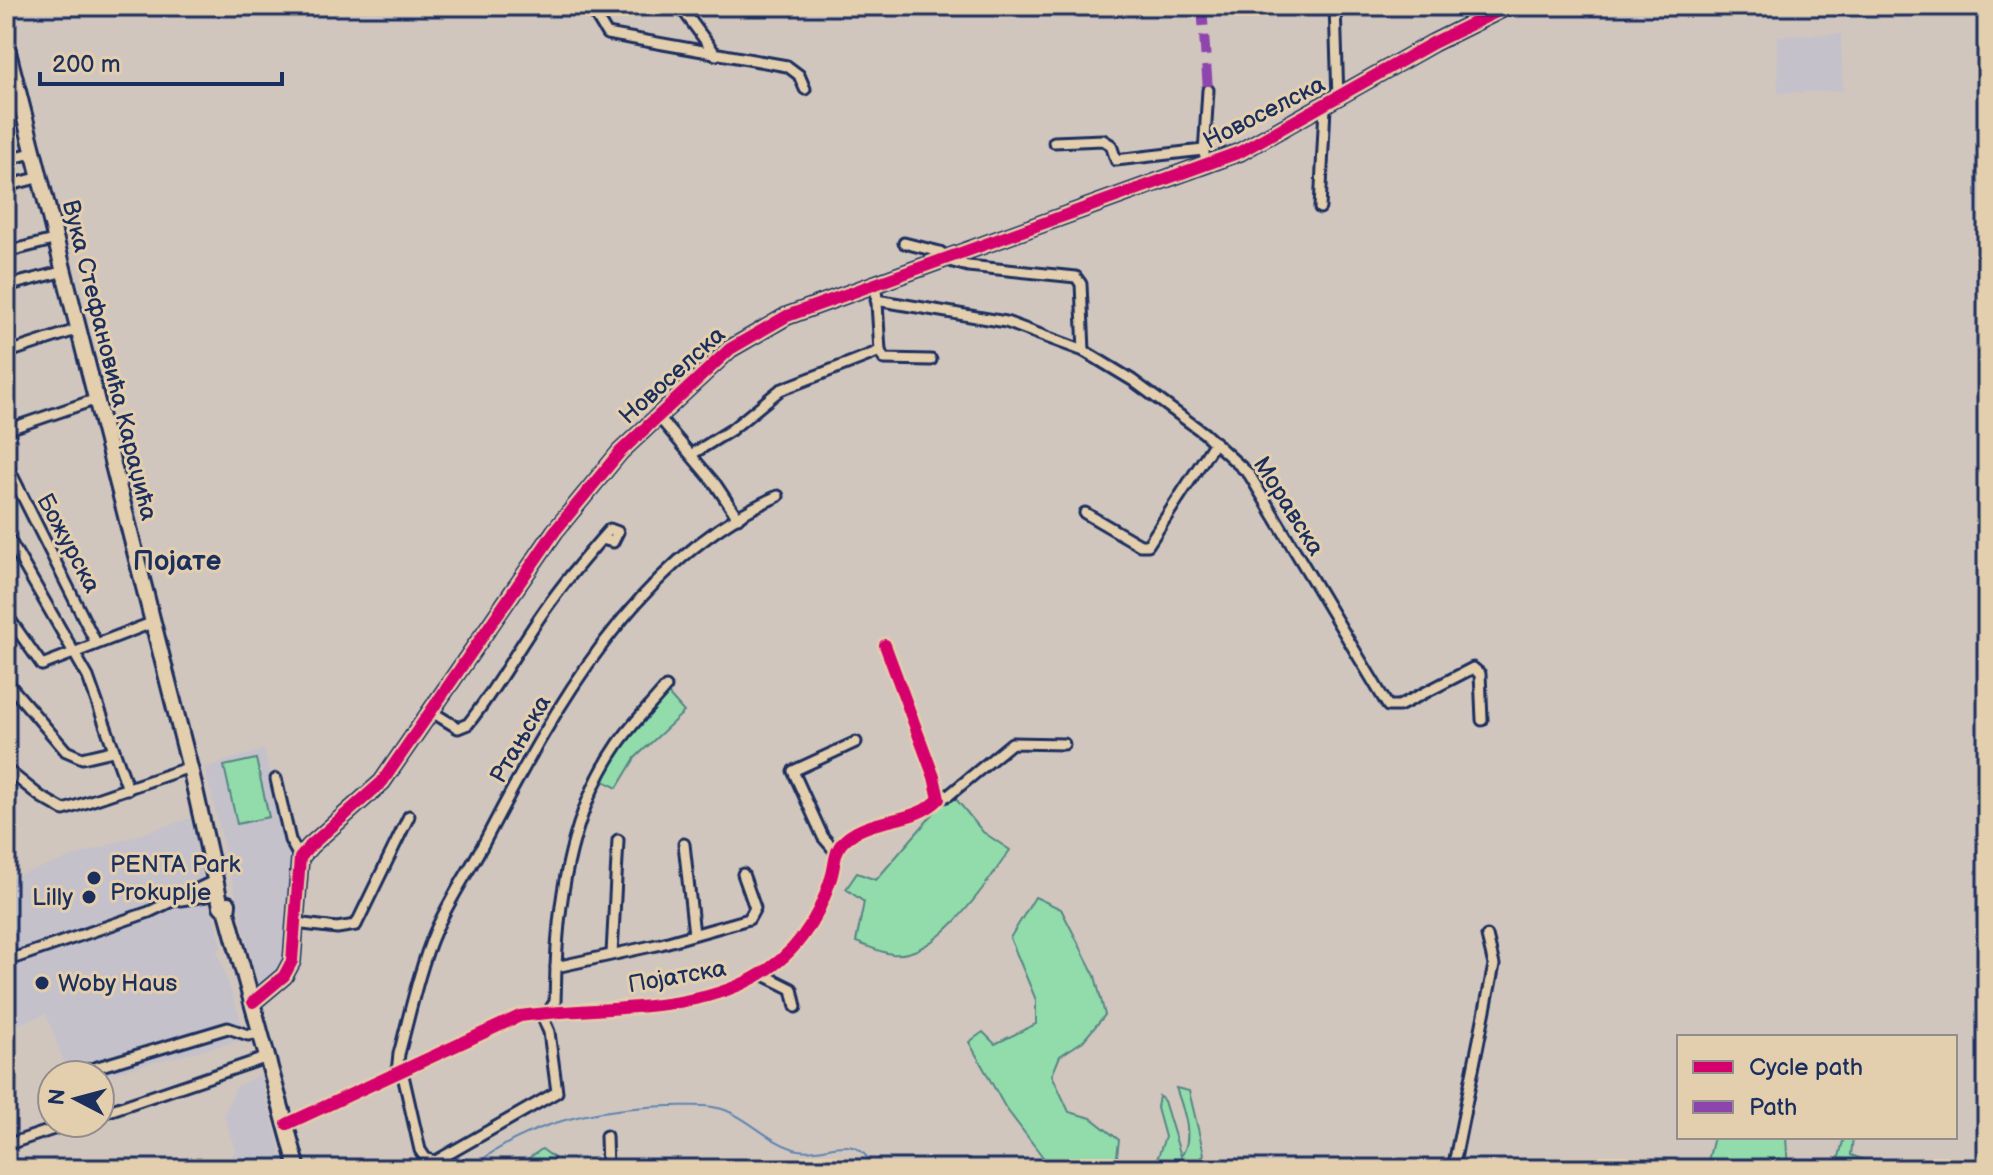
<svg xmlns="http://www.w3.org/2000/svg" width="1993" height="1175" font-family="'Balsamiq Sans',sans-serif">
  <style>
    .built { fill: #c4c1ca }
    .green { fill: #92dcab; stroke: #568684; stroke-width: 2 }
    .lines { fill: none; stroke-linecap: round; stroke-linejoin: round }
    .stream { stroke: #5f85b1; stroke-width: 2 }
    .street-casing { stroke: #1b2f5e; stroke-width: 15 }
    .secondary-casing { stroke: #1b2f5e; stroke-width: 20 }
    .primary-casing { stroke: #1b2f5e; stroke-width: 20 }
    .street { stroke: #e3cead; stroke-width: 9 }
    .secondary { stroke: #e3cead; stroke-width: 14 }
    .primary { stroke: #e3cead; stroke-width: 14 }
    .quiet { stroke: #8e44ad; stroke-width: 10; stroke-dasharray: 20 10; stroke-linecap: butt }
    .cycleway-casing { stroke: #e3cead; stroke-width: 17 }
    .cycleway { stroke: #d6006c; stroke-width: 12 }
    .poi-dot { fill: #1b2f5e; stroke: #e3cead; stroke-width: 3 }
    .labels { text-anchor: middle; stroke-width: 6; stroke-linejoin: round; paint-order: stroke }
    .street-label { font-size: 24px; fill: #1b2f5e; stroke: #e3cead }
    .poi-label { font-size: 24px; fill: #1b2f5e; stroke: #e3cead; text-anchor: start }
    .quarter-label { font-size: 28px; font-weight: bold; fill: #1b2f5e; stroke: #e3cead }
  </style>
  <rect width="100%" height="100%" fill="#d1c6be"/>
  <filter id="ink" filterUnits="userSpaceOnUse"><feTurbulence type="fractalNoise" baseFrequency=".0125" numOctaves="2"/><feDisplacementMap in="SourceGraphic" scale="16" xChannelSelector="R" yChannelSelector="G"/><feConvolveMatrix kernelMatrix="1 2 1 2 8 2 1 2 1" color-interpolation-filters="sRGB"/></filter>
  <g filter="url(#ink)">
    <g class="built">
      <path d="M1841,34L1843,91L1778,93L1777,36Z"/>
      <path d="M264,749L286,832L297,857L289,956L259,991L205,768Z"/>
      <path d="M190,818L222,948L217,950L247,1039L100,1076L69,1075L46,1014L6,1029V879Z"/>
      <path d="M260,1075L285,1169H229L228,1163L235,1150L224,1114L236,1087Z"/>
    </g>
    <g class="green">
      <path d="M668,694L684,712L635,758L617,788L602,780L620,746Z"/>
      <path d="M256,759L269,817L237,824L224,766Z"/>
      <path d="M946,799H956L983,832L1010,850C987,883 937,960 892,954C880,952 867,946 856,942L864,902L846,889L857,873L876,880Z"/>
      <path d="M1035,897L1061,909L1095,976L1105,1015L1083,1041L1060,1056L1052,1075L1069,1112L1091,1118L1119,1140L1117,1156L1123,1169H1052L1005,1107L969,1042L983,1032L995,1044L1036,1024V1000L1010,938Z"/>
      <path d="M1176,1088L1189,1091L1204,1154L1194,1169H1140L1155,1165L1165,1137L1157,1108L1159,1096L1164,1101L1181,1156C1195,1138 1183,1108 1176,1088Z"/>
      <path d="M1714,1137H1786L1788,1169H1706Z"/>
      <path d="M1844,1137H1853L1851,1155L1888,1169H1836Z"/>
      <path d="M542,1149L554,1158L551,1169H527L523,1162Z"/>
    </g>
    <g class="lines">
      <path class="stream" d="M470,1169C527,1121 598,1108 670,1106C688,1106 708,1104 725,1110C749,1119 768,1141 794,1149C826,1158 854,1126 874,1169"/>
      <g class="street-casing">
        <g id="street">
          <path d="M590,6L607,34L787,66L799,75L805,89"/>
          <path d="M680,6L716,55"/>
          <path d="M1335,6L1338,99"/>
          <path d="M1054,142L1103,140L1111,145L1116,160L1203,150"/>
          <path d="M1204,154L1208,90"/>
          <path d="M6,160L35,152"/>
          <path d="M6,186L41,177"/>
          <path d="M1320,208L1325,107"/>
          <path d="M904,243L940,252L953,262L968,266L1076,277L1081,284L1084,351"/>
          <path d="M6,252L57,239"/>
          <path d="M6,286L65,271"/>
          <path d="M876,287L880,351L884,359L931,360"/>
          <path d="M876,300L1006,322L1084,351L1132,380L1204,433L1249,474L1388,706H1399L1473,668L1480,674L1482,720"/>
          <path d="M6,353L79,329"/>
          <path d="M658,416L716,485L738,518"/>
          <path d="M6,430L97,399"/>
          <path d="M692,454L731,430L780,390L880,351"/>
          <path d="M6,463L95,641"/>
          <path d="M1085,513L1140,545H1148L1215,442"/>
          <path d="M6,534L88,677L128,789"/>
          <path d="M6,614L42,665L154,622"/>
          <path d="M6,681L66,751L82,758L112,751"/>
          <path d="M432,712L458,728L468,724C496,689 518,648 544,611C564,582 587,555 610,529L618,532L613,542L602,539"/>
          <path d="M6,769L41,797L64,810L190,767"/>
          <path d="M276,779L290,840L300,858"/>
          <path d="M939,799L949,795L1012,743L1064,744"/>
          <path d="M684,844L694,934"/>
          <path d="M836,852L823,837L793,771L856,742"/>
          <path d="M181,900L218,894"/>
          <path d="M295,923L337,928L356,925L409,816"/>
          <path d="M612,954L618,840"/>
          <path d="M6,961L149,912L214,881"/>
          <path d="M556,967C559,890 573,809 618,744C632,724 650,706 666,687"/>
          <path d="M764,975L792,989L796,1007"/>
          <path d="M549,1011L555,1002L556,967L661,944L749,919L755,908L743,874"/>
          <path d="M402,1071L420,1150L426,1159L436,1161L557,1092L549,1032L541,1013"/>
          <path d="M397,1072L399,1054C409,1017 420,966 435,932C449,900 469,871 485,841C553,710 637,557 778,496"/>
          <path d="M71,1075L228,1028L248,1035L262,1033"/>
          <path d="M100,1114L268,1057"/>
          <path d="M287,1124L520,1016C612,1003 739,1021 802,937C815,920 825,898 831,878C836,863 833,850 846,839C873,816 913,825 939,799L934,777L885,645"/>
          <path d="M606,1136L607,1169"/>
          <path d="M6,1145L72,1123"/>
          <path d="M1453,1169L1494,965L1487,936"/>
        </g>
      </g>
      <g class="secondary-casing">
        <path id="secondary" d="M253,1002L284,976L292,961L300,858L310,846L382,782L555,531L620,452L730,349L787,316L1240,152L1433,43L1508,6"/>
      </g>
      <g class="primary-casing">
        <g id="primary">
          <path d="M6,44L192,776L221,906L227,912"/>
          <path d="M228,904L227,912L298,1169"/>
        </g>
      </g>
      <use href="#street" class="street"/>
      <use href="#secondary" class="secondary"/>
      <use href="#primary" class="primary"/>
      <path class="quiet" d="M1202,6L1208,90"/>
      <g class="cycleway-casing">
        <g id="cycleway">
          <path d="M253,1002L284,976L292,961L300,858L310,846L382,782L555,531L620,452L730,349L787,316L1240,152L1433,43L1508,6"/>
          <path d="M287,1124L520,1016C612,1003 739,1021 802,937C815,920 825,898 831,878C836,863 833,850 846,839C873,816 913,825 939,799L934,777L885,645"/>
        </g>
      </g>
      <use href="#cycleway" class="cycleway"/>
    </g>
  </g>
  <g class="poi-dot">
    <circle cx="94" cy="878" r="8"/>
    <circle cx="89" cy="897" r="8"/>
    <circle cx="42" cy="983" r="8"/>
  </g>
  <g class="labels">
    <g class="street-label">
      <text transform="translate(1264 112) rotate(-27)" y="8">Новоселска</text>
      <text transform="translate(110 360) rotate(76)" y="8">Вука Стефановића Караџића</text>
      <text transform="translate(672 375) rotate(-42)" y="8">Новоселска</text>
      <text transform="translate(1289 506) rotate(58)" y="8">Моравска</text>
      <text transform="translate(69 543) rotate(62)" y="8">Божурска</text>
      <text transform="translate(520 739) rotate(-60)" y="8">Ртањска</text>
      <text transform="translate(677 976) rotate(-10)" y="8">Појатска</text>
    </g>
    <g class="poi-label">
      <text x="110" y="872">PENTA Park<tspan x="110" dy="28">Prokuplje</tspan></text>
      <text x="73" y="905" text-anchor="end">Lilly</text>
      <text x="58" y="991">Woby Haus</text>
    </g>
    <g class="quarter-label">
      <text x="177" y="570">Појате</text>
    </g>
  </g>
  <rect width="1993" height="1175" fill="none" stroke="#e3cead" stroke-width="32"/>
  <rect x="16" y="16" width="1961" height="1143" fill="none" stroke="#1b2f5e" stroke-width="3" filter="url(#ink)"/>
  <rect x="1677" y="1035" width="280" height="104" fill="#e3cead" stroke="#938e8d" stroke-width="2"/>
  <rect x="1693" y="1061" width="40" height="12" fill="#d6006c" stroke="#938e8d" stroke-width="2"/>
  <text x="1749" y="1075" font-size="24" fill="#1b2f5e">Cycle path</text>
  <rect x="1693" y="1101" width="40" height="12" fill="#8e44ad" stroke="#938e8d" stroke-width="2"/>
  <text x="1749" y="1115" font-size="24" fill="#1b2f5e">Path</text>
  <g transform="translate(76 1099) rotate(276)"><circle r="38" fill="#e3cead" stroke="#938e8d" stroke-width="2"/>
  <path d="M0-6L14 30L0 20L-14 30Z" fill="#1b2f5e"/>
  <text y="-12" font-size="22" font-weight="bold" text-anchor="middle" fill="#1b2f5e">N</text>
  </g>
  <path d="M40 72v12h242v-12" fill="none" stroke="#1b2f5e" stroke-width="4"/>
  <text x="52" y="72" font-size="24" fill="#1b2f5e" stroke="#e3cead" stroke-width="6" paint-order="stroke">200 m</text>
</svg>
